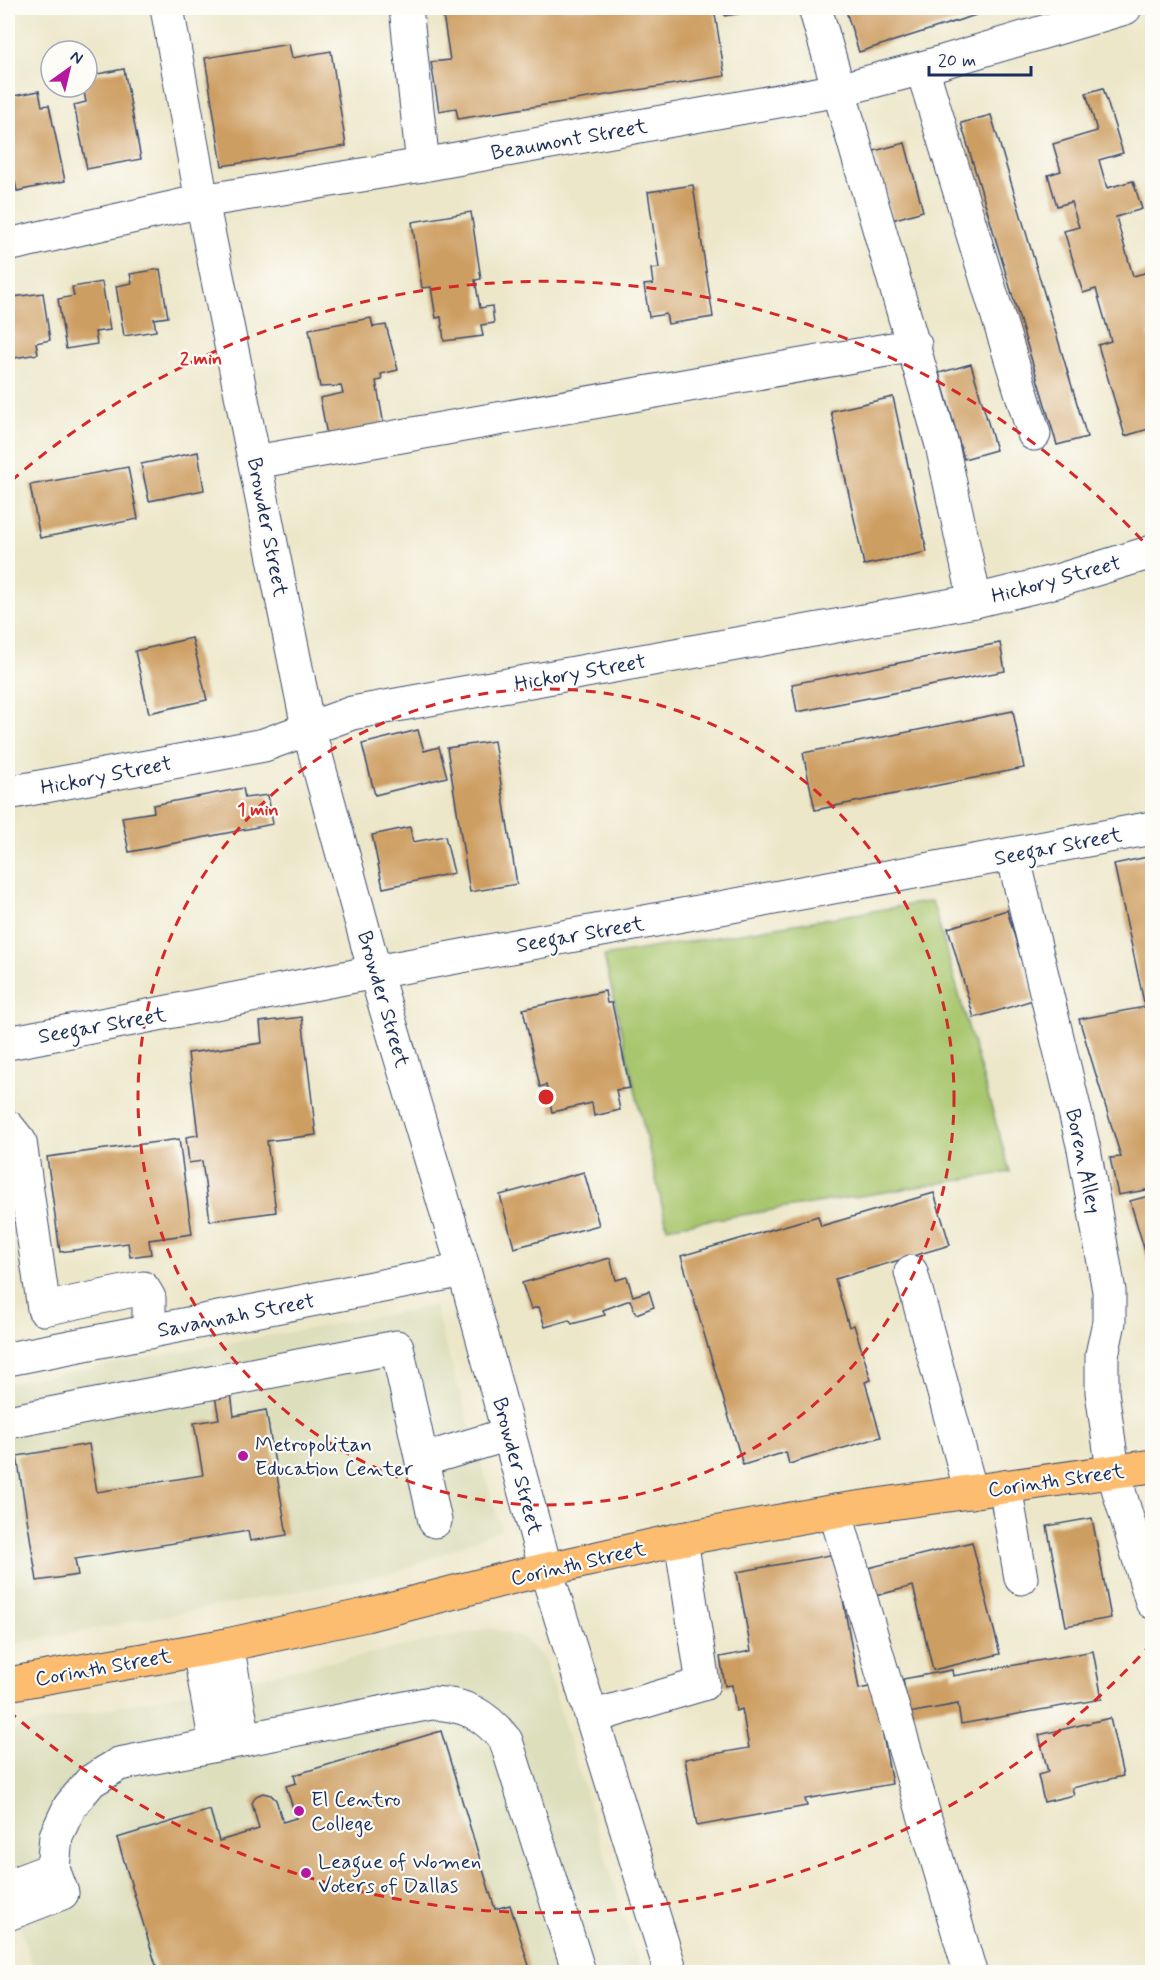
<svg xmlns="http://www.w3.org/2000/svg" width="1160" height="1980" font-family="Mynerve,sans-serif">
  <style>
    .built { fill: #dddebc }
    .green { fill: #a8c66d; stroke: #627a66; stroke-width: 1.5 }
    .building { fill: #cd9e62 }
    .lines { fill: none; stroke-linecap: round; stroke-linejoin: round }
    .minor-casing { stroke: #3a4b6e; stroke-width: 35 }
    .major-casing { stroke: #3a4b6e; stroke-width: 35 }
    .minor { stroke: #fff; stroke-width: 33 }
    .major { stroke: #fcbd6f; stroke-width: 33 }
    .ring { fill: none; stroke: #d62828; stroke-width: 3; stroke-dasharray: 10 8 }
    .poi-dot { fill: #b5179e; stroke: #fdfcf7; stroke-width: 2 }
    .labels { text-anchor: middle; stroke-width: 4.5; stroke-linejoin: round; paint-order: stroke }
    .street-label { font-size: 21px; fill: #1b2f5e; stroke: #fdfcf7 }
    .poi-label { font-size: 21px; fill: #1b2f5e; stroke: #fdfcf7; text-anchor: start }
    .centre { fill: #d62828; stroke: #fdfcf7; stroke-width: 3 }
    .ring-label { font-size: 18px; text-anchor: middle; font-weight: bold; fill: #d62828; stroke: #fdfcf7; stroke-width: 4.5; stroke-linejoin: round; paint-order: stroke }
  </style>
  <rect width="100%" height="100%" fill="#fdfcf7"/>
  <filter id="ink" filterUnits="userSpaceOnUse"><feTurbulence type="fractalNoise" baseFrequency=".0167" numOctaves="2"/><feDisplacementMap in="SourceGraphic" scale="12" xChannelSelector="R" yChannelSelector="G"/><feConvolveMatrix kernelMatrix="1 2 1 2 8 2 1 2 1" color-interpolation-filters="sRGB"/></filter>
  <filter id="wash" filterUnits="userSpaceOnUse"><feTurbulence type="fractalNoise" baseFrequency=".008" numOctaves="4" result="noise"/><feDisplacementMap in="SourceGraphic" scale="24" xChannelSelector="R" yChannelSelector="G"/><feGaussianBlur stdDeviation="1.35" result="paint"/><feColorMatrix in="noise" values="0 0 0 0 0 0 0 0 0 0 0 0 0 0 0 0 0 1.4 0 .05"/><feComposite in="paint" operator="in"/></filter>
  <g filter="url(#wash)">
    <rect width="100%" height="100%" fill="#ede7ca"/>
    <g class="built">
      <path d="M434,1306L501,1529L395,1573L8,1645V1383Z"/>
      <path d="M491,1628L522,1637L544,1658L641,1972H34L8,1885V1736L17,1728Z"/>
    </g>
    <path class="green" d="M932,901L1010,1172L667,1227L604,956Z"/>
    <g id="blocks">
      <g class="building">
        <path d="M442,8H714L725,76L458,119L456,108L439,111L431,62L450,60Z"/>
        <path d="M724,8H748L749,12L725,16Z"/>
        <path d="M845,8H998L859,52Z"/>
        <path d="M289,44L292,58L331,51L346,146L222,166L205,58Z"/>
        <path d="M124,69L141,159L87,169L74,105L86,102L83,87H87V76Z"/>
        <path d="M1103,88L1123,153L1099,160L1107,188L1133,181L1142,209L1116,217L1133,276L1152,271V332L1149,333L1152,344V428L1125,436L1098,345L1111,341L1096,289L1083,293L1064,231L1079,227L1071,202L1057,206L1048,175L1061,171L1053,144L1097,131L1086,93Z"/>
        <path d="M39,91L42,106L49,105L65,181L17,191L8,148V97Z"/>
        <path d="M991,115L1087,437L1057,445L961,123Z"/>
        <path d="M905,143L923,211L892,220L874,151Z"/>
        <path d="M693,185L713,317L668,324L666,314L649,317L644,285L653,284L651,269L659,268L648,192Z"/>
        <path d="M471,212L481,279L475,280L480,308L492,306L494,323L481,325L483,336L444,341L441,317L436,318L431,287L422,288L412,222Z"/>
        <path d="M160,269L168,317L154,319L156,331L124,336L116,286L132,283L130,274Z"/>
        <path d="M102,282L110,330L95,332L97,344L66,349L58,299L74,296L72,287Z"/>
        <path d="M43,293L50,340L36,343L38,354L8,359V308L14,306L13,297Z"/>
        <path d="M371,318L373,327L386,325L398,370L381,374L382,380L376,381L385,431L328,441L320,398L343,393L341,386L320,387L309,329Z"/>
        <path d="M971,364L996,450L964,459L939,373Z"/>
        <path d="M893,397L927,552L864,565L831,411Z"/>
        <path d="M198,452L204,490L149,501L141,464Z"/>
        <path d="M128,467L138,519L40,538L30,485Z"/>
        <path d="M192,638L207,700L149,713L135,651Z"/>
        <path d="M1000,643L1005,671L797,712L792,684Z"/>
        <path d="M1013,711L1024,768L815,810L803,753Z"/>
        <path d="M418,730L424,751L439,747L447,777L375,795L362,744Z"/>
        <path d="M494,741L517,884L470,892L447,748Z"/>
        <path d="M243,788L245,798L268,795L273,824L129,852L122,817L154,812L153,805Z"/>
        <path d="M410,827L413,842L445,836L454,873L383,888L372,835Z"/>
        <path d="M1152,856V1189L1118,1195L1110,1158L1121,1157L1079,1019L1145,1007L1114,864Z"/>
        <path d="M1007,910L1033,1000L974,1018L948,928Z"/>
        <path d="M605,991L607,1003H612L630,1088L616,1090L620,1110L594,1116L592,1103L552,1112L546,1085L540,1087L523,1009Z"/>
        <path d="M302,1017L316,1135L267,1141L276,1212L210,1221L202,1161L189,1163L186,1137L198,1135L188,1053L262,1043L260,1022Z"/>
        <path d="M179,1139L192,1234L149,1240L151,1254L130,1257L128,1243L60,1252L47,1157Z"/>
        <path d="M584,1172L599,1225L514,1248L500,1195Z"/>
        <path d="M934,1193L950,1245L835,1279L849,1327L854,1325L871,1380L865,1382L881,1437L789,1464L786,1452L743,1465L681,1256L818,1216L821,1226Z"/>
        <path d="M1152,1195V1275L1130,1201Z"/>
        <path d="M610,1258L616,1280L627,1277L633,1296L649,1291L654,1307L636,1314L630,1300L603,1310L605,1315L572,1324L569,1320L545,1327L539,1307L531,1309L522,1283Z"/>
        <path d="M231,1393L234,1416L266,1410L287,1535L250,1541L248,1531L75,1559L78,1575L37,1581L17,1456L89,1444L97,1492L203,1475L194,1423L219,1419L215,1396Z"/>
        <path d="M1092,1518L1111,1618L1066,1626L1047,1526Z"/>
        <path d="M972,1542L1000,1654L933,1670L913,1586L871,1597L864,1569Z"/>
        <path d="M835,1554L859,1689L874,1686L892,1784L805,1799L807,1806L697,1826L685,1759L749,1748L742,1709L736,1711L732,1685L725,1686L720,1657L751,1651L737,1572Z"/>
        <path d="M1093,1651L1102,1699L961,1724L958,1704L909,1713L903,1679L952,1670L953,1676Z"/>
        <path d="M1110,1718L1123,1776L1072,1788L1074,1795L1044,1802L1038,1775L1048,1772L1039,1735Z"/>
        <path d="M441,1731L495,1909L510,1905L531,1972H158L117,1838L210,1810L219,1841L259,1829L252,1803L256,1796L263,1793L271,1795L276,1800L283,1822L296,1818L286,1786L296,1783L294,1775Z"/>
      </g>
    </g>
  </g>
  <g filter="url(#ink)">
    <use href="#blocks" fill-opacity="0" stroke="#3a4b6e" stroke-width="1.5"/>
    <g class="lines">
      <g class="minor-casing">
        <g id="minor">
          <path d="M167,8L202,201L308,727L375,972L464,1270L546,1570L671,1972"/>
          <path d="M406,8L423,165"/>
          <path d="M815,8L942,445L975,601"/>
          <path d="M922,68L1034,434"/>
          <path d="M8,245L202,201L423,165L839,90L922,68L1125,8"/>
          <path d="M255,462L915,345"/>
          <path d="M8,793L264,745L352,713L975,601L1057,581L1152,552"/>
          <path d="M1013,855L1084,1149L1109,1291V1322L1102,1355V1392L1113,1471L1152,1602"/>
          <path d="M8,1043L375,972L1152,828"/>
          <path d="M8,1127L20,1142L44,1309L143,1288L149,1298V1332"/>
          <path d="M911,1272L971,1492"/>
          <path d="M8,1359L464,1270"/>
          <path d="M8,1422L397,1347L435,1521"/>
          <path d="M422,1460L509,1434"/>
          <path d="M1005,1487L1021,1578"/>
          <path d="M835,1511L970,1972"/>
          <path d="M227,1645L244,1739"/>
          <path d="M199,1650L216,1744"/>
          <path d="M592,1717L703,1684L681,1539"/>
          <path d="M8,1886L53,1869"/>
          <path d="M8,1914L62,1893L53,1869L56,1836L70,1806L91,1781L119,1764L431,1703C465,1704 485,1714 506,1741L579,1972"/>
        </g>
      </g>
      <g class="major-casing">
        <path id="major" d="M8,1684L227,1645L366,1615L513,1577L681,1539L835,1511L1152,1466"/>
      </g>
      <use href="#minor" class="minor"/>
      <use href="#major" class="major"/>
    </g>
  </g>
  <g class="ring">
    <circle cx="546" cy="1097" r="408"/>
    <path d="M1152 1643A816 816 0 0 1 11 1713M11 481A816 816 0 0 1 1152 551"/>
  </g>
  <g class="poi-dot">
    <circle cx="243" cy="1456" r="6"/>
    <circle cx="299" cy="1811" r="6"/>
    <circle cx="306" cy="1873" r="6"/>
  </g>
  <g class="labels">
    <g class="street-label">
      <text transform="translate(569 139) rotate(-10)" y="7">Beaumont Street</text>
      <text transform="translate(268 527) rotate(79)" y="7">Browder Street</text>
      <text transform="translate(1056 579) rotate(-15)" y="7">Hickory Street</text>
      <text transform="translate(580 672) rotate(-10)" y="7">Hickory Street</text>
      <text transform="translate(106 775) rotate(-11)" y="7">Hickory Street</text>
      <text transform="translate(1058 846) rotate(-11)" y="7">Seegar Street</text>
      <text transform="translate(580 934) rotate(-10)" y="7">Seegar Street</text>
      <text transform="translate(384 999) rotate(74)" y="7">Browder Street</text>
      <text transform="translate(102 1025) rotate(-10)" y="7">Seegar Street</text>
      <text transform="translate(1084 1161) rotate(78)" y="7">Boren Alley</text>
      <text transform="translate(236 1315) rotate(-11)" y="7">Savannah Street</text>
      <text transform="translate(518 1466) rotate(75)" y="7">Browder Street</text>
      <text transform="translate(1056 1480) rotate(-8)" y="7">Corinth Street</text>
      <text transform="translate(578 1563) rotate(-13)" y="7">Corinth Street</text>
      <text transform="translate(103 1667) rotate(-10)" y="7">Corinth Street</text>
    </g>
    <g class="poi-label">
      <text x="255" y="1451">Metropolitan<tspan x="255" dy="24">Education Center</tspan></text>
      <text x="311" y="1806">El Centro<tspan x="311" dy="24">College</tspan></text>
      <text x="318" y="1868">League of Women<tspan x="318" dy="24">Voters of Dallas</tspan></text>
    </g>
  </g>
  <circle cx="546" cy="1097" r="9" class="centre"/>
  <g class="ring-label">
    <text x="201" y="364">2 min</text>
    <text x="258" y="815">1 min</text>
  </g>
  <rect width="1160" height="1980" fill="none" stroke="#fdfcf7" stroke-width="30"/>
  <g transform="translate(69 69) rotate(34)"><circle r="28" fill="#fdfcf7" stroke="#a3aaba" stroke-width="1.5"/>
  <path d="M0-4.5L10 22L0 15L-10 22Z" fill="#b5179e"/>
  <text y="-9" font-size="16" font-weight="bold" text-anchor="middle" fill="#1b2f5e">N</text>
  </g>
  <path d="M929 66v9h102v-9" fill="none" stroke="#1b2f5e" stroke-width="3"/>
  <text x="938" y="66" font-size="18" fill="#1b2f5e" stroke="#fdfcf7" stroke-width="4.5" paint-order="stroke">20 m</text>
</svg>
